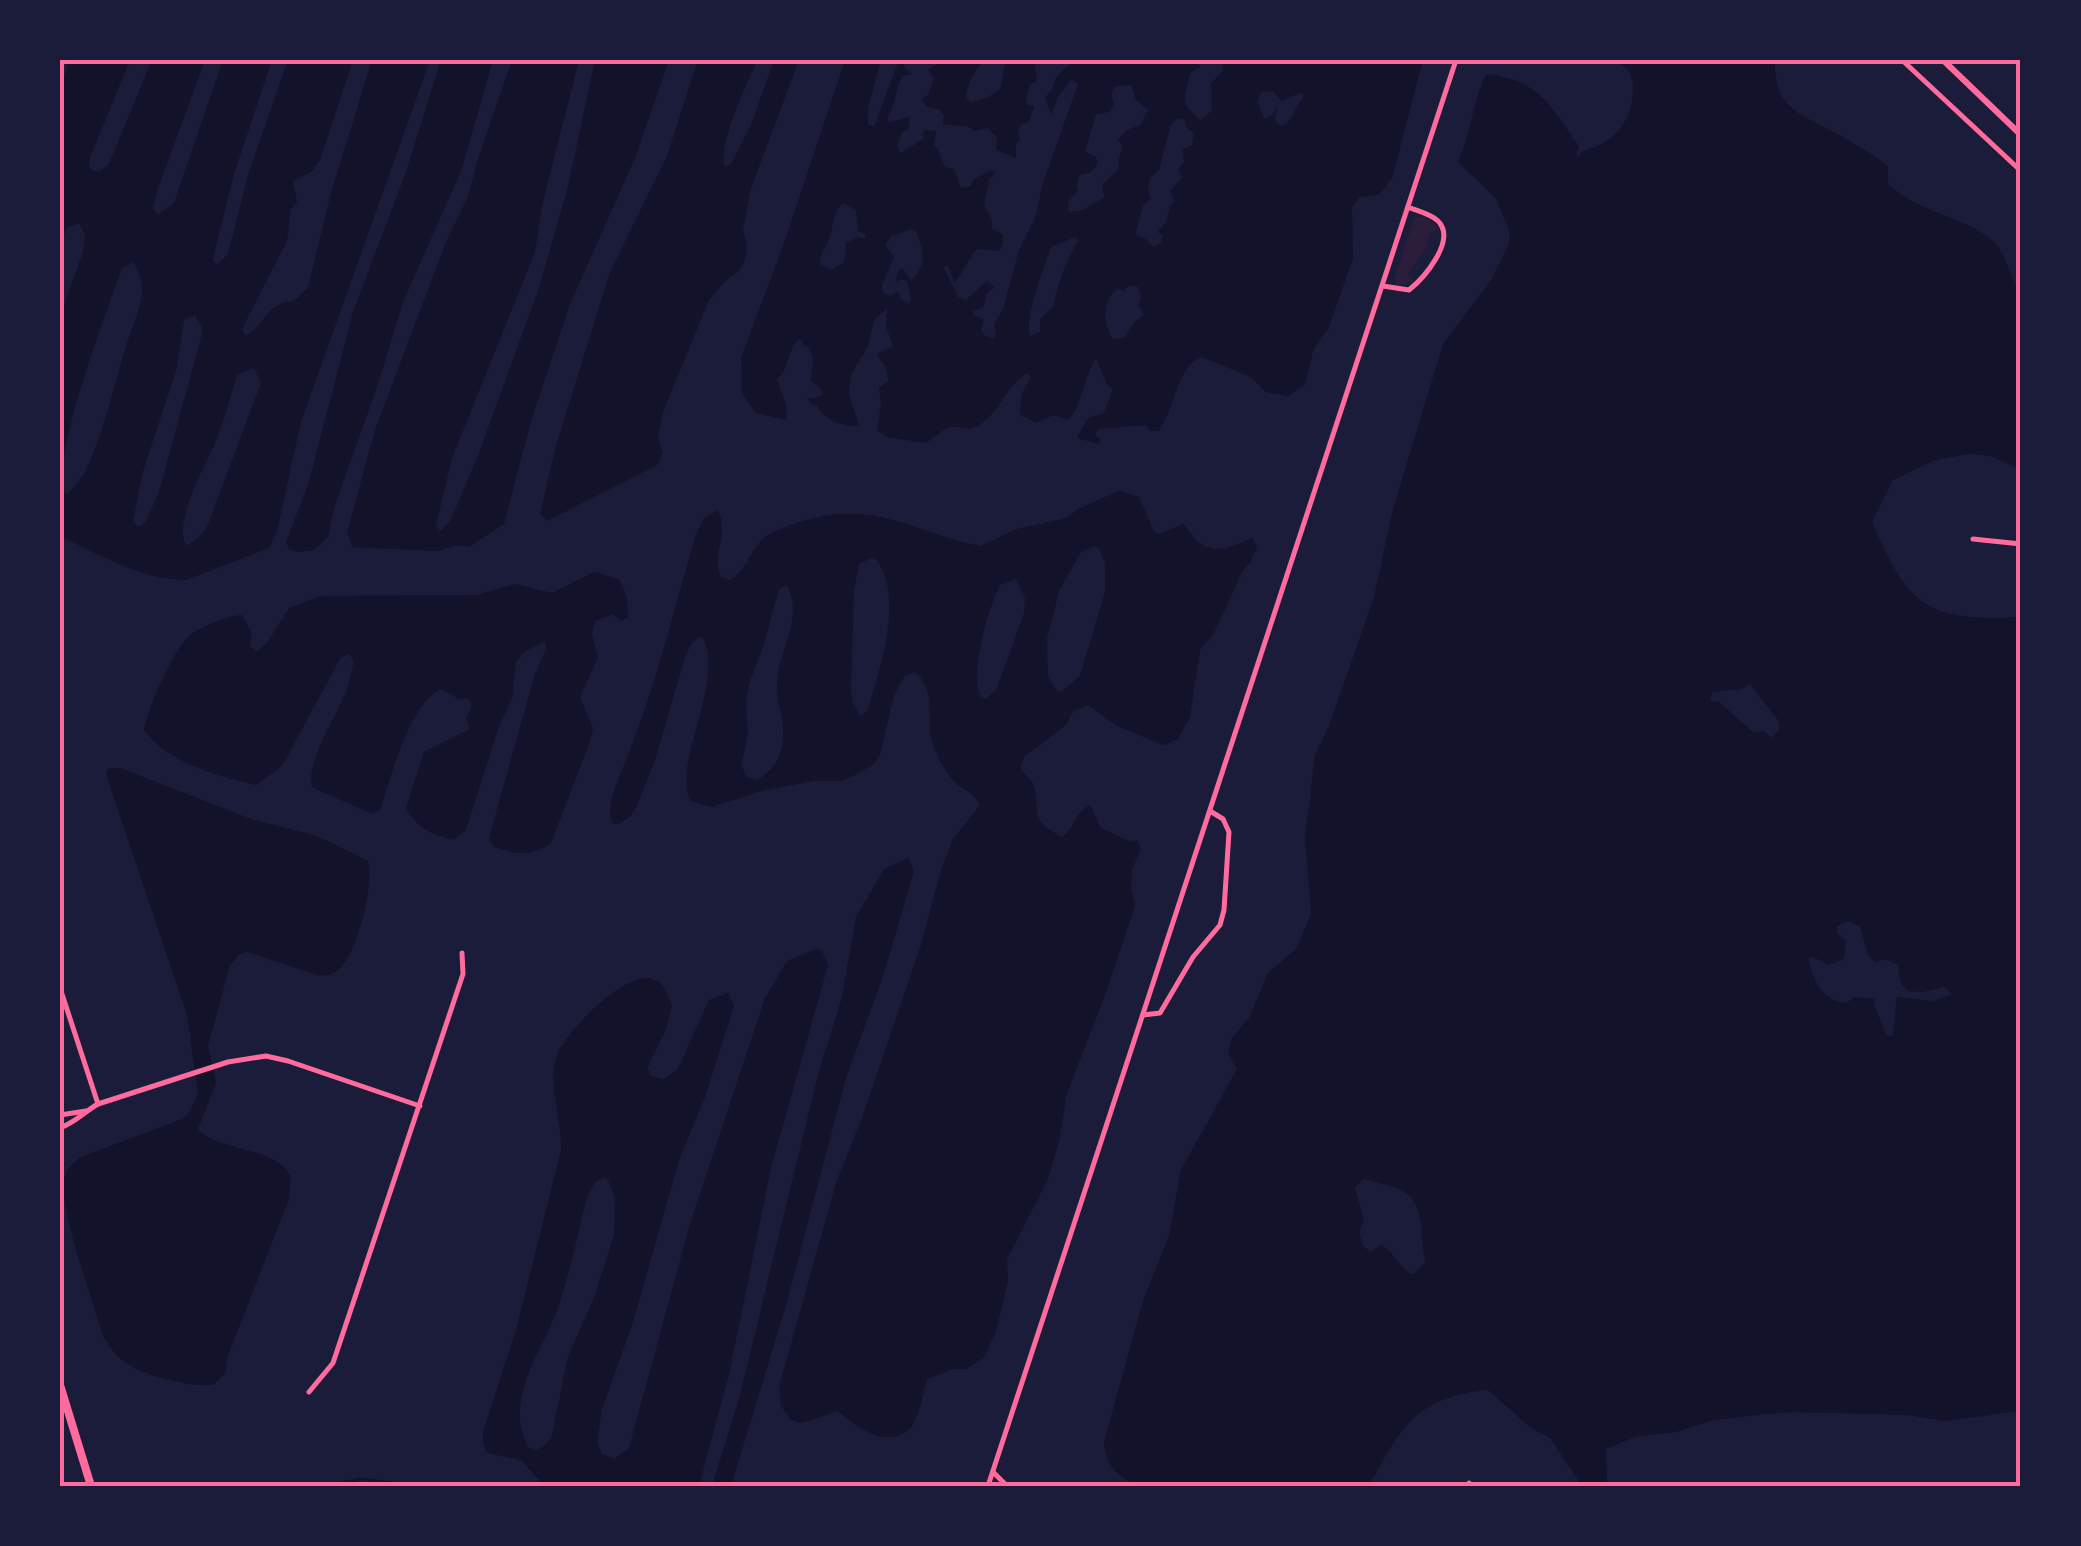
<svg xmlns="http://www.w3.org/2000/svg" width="2081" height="1546" font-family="Quicksand,sans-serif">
  <rect width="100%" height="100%" fill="#1b1b3a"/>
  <polygon fill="#2a1e3b" points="1421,216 1431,220 1439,229 1430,233 1426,248 1407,274 1414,281 1398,286 1394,280 1414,218"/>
  <g fill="#12122b" fill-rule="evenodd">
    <path d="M69,60h61l-39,95 -2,9 3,7h8l8,-5 44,-106h53l-48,131 -4,18 5,6 16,-12 49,-143h49l-38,114 -21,85 4,6 11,-11 21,-82 39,-112h65l-33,100 -9,12 -18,9 4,21 -6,7 -4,32 -41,80 -4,9 3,6c20,-11 23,-35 49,-35l14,-13 23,-95 41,-133h58l-129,362 -24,109 -8,17 -83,32c-44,0 -87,-26 -126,-44v-220l23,-64 2,-17 -6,-12 -13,5 -6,22v-155zM134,262c4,10 9,20 8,30 -1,16 -8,30 -13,45 -12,33 -33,142 -63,157 -19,-29 43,-188 56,-226zM195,315l8,15 -44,162 -13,29 -8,6 -5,-6 10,-50 34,-103 7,-48zM254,368l7,15 -54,144 -10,12 -11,7c-13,-24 19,-80 29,-103 9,-22 15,-45 22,-68z"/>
    <polygon points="441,60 493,60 461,171 403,302 377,387 335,505 328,537 314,550 298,552 289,549 286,542 309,482 353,312 406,172"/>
    <polygon points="512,60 579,60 542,206 535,252 452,458 436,525 440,531 450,522 479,453 539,288 568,187 595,60 669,60 635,158 570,304 531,421 504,524 469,547 459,545 437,551 353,547 347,533 375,430 446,242 467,199 479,156"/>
    <path d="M698,60h60c-11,21 -41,87 -33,107l6,-3 20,-39 23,-65h25l-49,131 -7,39 4,15 -1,12 -6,13 -16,12 -15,18 -46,112 -5,27 5,14 -6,12 -110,56 -7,-7 16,-68 54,-174 57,-116z"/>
    <path d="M845,60h36l-13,48v16l6,3 25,-67h6l-1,7 8,7 -9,2c-9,12 -5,26 -16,42l2,4 21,-5 -2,12 -6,3 -5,14 4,7 22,-14v-9l13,1 -2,14c7,7 6,13 11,22l9,2 7,19 9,-1 4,-8 17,-9 5,2 -7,8 -5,26 8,14v9l11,6v10l-5,6 -22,-2 -21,34 -7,-17h-5l15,31 8,3 21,-19 8,6 -8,6 -4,15 -10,3 1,5 10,3 -3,11 4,6 9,2 2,-5 -2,-8 9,-16 16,-59 17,-34 6,-30 36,-102 -7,-5 -13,18 -7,18 -6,-18c13,-11 4,-18 26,-33l1,-4 11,4 7,-4h27l4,4 10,-4h66l3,8c-12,4 -10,7 -13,18 -5,18 -1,21 13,34l12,-9 -1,-28 12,-12 -1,-11h201l-31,118 -12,16 -20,3 -8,10 1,51 -24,69 -16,24 -8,34 -17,11 -22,-4 -15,-15 -49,-20c-26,8 -27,55 -44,74h-8l-5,-6 -46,4 -4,6 5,4 -1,5 -22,-6 11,-20 16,-5 9,-24 -6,-5 -11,-26c-12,18 -13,44 -27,62l-16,-5 -17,8 -16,-9 1,-19 10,-18 -3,-4c-22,11 -28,40 -50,53 -11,7 -21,-3 -32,3 -7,3 -13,10 -20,14l-39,-6 -10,-7 4,-25 -2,-17 10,-8 -3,-12 -9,-14 16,-8 -7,-20 1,-18 -13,12 -6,26 -17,29 -2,20 10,30c-15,3 -36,-5 -42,-20h-5l-5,-8 6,2 10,-4 -3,-7 -9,-7 2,-22 -4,-12 -7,-2 1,-5 -5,-1c-10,11 -10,32 -21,40l10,29 -1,12 -30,-7 -14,-19 -1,-36 42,-112zM1131,85l5,15 12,10 -7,15 -14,5 -9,10 5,6 -5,15 1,8 -18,17 4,11 -22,13 -14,2 -1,-10 10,-12 -2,-4 4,-11 11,-3 7,-9 -2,-6 -11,-5 11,-38 13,-2 5,-8 -3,-10 5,-8zM1273,91l9,10 19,-9 3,4 -17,28 -7,2 -5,-7 2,-13 -5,10 -8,3 -7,-18 5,-9zM1178,118l7,2v5l9,9 -2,11 -9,4 1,13 -6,7 4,9 -12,13 5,10 -5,4 -3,15 -9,12 5,4 -2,7 -7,4 -8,-8 -11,-4 8,-30 8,-7 -3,-6 2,-14 9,-8 12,-46zM843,203l13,7 2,21 7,3v5l-7,-2 -12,6 -2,19 -13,8 -11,-6c0,-12 4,-13 8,-23 7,-14 2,-26 15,-38zM911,229l5,2c8,21 12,33 -5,50l-9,-13 -3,2 -4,12 7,-3 5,3 4,18 -2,3 -6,-2 -6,-10 -6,5 -8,-3 -1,-8 12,-28 -9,-12 6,-8zM1075,237l4,4c-11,12 -23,48 -25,65l-14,13v13l-10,4c-6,-18 14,-69 21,-89zM1129,285l9,2 3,11 -3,7 6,10 -9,6 -11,17 -11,1c-10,-15 -11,-38 4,-51l6,3z"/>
    <path d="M936,60h47c-8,13 -16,22 -17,39l5,3 16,-4 13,-9 6,-29h28l3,20 -7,5 -4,14 2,6 6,1 -5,16 -8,2 -3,9 2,6 -4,5v14l-20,-8 1,-13 -9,-9 -14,3 -5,-4 -26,-3 1,-8 -5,-7 -12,-2 -6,-8 7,-4 6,-15 -6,-11 9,-4z"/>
    <path d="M1577,60h198c-1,44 18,51 53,69 21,11 41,23 60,37v17c29,30 71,31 103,56 16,13 17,38 30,55v176l-30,-14 -22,-2 -34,6 -42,20 -21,42c36,85 56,100 149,95v794l-77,10 -36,-6 -116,-3 -36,3 -46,6 -34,11 -41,5 -29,12 1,37h-25l-32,-48 -19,-10 -43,-38c-72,7 -87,37 -119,96h-232c-21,-11 -31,-20 -33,-44l39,-141 26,-65 12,-66 56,-101 -9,-15 4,-16 17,-20 19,-45 28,-24 15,-35 -6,-76 10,-83 14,-29 45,-129 18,-84 51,-169 48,-64 18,-36v-15l-14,-32 -37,-35c13,-29 15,-61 28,-88 55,6 64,33 93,72l-3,9 3,2 3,-6c31,-7 51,-29 51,-62 0,-9 -2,-17 -9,-22 -11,-10 -33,-5 -47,-7zM1750,684l28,36 2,8 -8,10 -8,-7 -10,2 -35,-31 -9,-1 2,-9 30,-3zM1849,921l11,6 9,30 7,5 8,-3 14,5 3,19 7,8 14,1 23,-5 7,7 -20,7 -35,-4 -4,39 -7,-1 -12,-31 1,-5 -21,-2 -7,6c-26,-2 -32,-21 -39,-44l4,-3 16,9 16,-6 2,-18 -9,-8v-7zM1363,1179c42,10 58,12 59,60 0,8 3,16 3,24l-13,12c-11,-5 -17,-22 -31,-30l-10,7 -8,-6 -4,-13 5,-13 -9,-32z"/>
    <path d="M1119,491l20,6 15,35 6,2 23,-10c5,4 7,9 11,14 18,19 38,9 58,0l5,9 -7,16 -7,7 -30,65 -13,15 -10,67 -13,23 -14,5 -46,-19 -29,-21 -15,6 -7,14 -41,31 -5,12 13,15c10,30 -8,34 29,54 13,-9 13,-25 28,-32l11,23 27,13 9,-1 4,8 -9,22 -1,18 4,18 -31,92 -37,95 -8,48 -11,38 -41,80 1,21 -12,51 -12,27 -18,11h-13l-26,10c-4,14 -7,37 -16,48 -23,24 -55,0 -73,-16l-36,12 -11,-3 -10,-14 -2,-19 57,-204 26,-65 59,-173 20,-75 12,-31 27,-34c-7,-14 -20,-16 -29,-27 -7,-9 -16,-25 -19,-37 -6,-24 5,-50 -17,-69l-11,5 -10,18 -14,59 -6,10 -19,11 -13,6h-28l-53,10 -49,16 -21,-6c-21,-35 36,-120 11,-165l-9,5 -7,13 -31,106 -17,43 -7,13 -12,8 -7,-1c-7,-20 9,-48 16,-68 28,-70 46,-145 67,-218l9,-19 14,-8c12,27 -8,45 3,67l9,3c17,-10 20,-30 34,-42 11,-9 30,-14 43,-18 70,-20 108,13 173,26l37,-17 50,-11 11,-9zM1094,546l4,2 7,14v30l-25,84 -19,16 -6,-3 -7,-13 -1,-38 12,-46 21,-39zM871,558l6,2c27,40 3,107 -9,150l-8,6 -7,-13 -2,-15 3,-98 5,-26zM1016,579l9,18 -1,16 -27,75 -11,11 -5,-2c-12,-24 7,-88 19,-112zM787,585c18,36 -10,65 -10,101 0,22 11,42 4,64 -4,15 -12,23 -24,30l-10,-3 -6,-12 7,-31 -2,-37 4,-16 14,-37 15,-55z"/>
    <path d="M594,572l25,7 8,19 1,19 -7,4 -8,-7 -18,7 -3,13 6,23 -18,40 13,31 -4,16 -38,99c-22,15 -34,11 -57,4l-5,-9 46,-164 12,-26 -3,-7 -22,13 -6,9 -3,32 -15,34 -32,101 -12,10c-20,-5 -38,-12 -48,-32l18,-56 46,-23 -4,-10 6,-14 -4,-7 -9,1 -18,-10c-32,15 -50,88 -61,121l-7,4 -60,-26c-10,-21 24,-73 33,-96 4,-10 5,-20 8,-31l-5,-7 -8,3 -59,109 -26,19c-34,-7 -95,-25 -112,-56 4,-21 30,-81 46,-94 12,-9 37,-19 52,-20l10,19 -2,11 6,7 11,-9 22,-35 32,-12 155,-1 40,-11 36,9z"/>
    <path d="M120,768l131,51 66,17 51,25c7,21 -11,92 -28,107 -7,7 -13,8 -23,7l-70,-23 -8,2 -9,11 -22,81 8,37 -18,46c25,25 72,15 93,47l-2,23 -61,156 -2,17 -13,13c-26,1 -71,-8 -92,-26 -8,-7 -14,-16 -19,-26 -9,-32 -42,-122 -38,-151 1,-13 8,-18 17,-25l101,-38 8,-8 8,-17 -11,-79 -81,-241 2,-5z"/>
    <polygon points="908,858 914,871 883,976 846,1078 786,1305 731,1486 712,1486 739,1399 819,1071 841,1001 856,917 884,869"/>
    <path d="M816,949l6,2 6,14 -57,203 -42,206 -30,112h-154l-24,-26 -34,-7 -4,-10v-11l33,-102 45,-180c1,-30 -13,-63 -5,-92 7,-24 79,-101 105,-74 5,4 8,15 11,21l-5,22 -20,41 4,8 13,3 14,-10 31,-69 19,-7 6,13 -29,91 -26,63 -46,162 -31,87 -5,32 5,13 12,5 15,-11 61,-224 75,-226 22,-37zM603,1178l5,2 7,18 -1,37 -20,63 -26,58 -16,80 -6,8 -10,6 -8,-3c-26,-50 17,-98 32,-145 11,-34 18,-70 27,-105l8,-15z"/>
  </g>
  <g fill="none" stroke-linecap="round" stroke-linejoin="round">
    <polyline stroke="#12122b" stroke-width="2.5" points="325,1486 361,1479 415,1486"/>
    <g stroke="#ff6b9d" stroke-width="5">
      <polyline points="1902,60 2021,171"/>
      <path d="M1383,286l26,4c15,-12 48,-50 29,-69 -7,-7 -21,-10 -30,-14"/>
      <polyline points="1973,539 2021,544"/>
      <polyline points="60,988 98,1104"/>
      <polyline points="1143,1015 1160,1013 1193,957 1220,925 1224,910 1229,832 1223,819 1210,811"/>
      <polyline points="60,1115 86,1111"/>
      <path d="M60,1128c16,-6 24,-16 38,-24l130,-42 38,-6 22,5 132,45"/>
      <polyline points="309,1392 333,1363 463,974 462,953"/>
      <polyline points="993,1472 1007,1486"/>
      <polyline points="1469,1483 1469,1486"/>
    </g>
    <polyline stroke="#ff6b9d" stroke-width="5" points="988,1486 1456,60"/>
    <polyline stroke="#ff6b9d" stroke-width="6" points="1943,60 2021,135"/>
    <polyline stroke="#ff6b9d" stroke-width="8" points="60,1385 91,1486"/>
  </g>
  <rect width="2081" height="1546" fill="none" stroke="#1b1b3a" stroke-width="125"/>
  <rect x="62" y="62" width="1956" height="1422" fill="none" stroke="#ff6b9d" stroke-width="4"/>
</svg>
